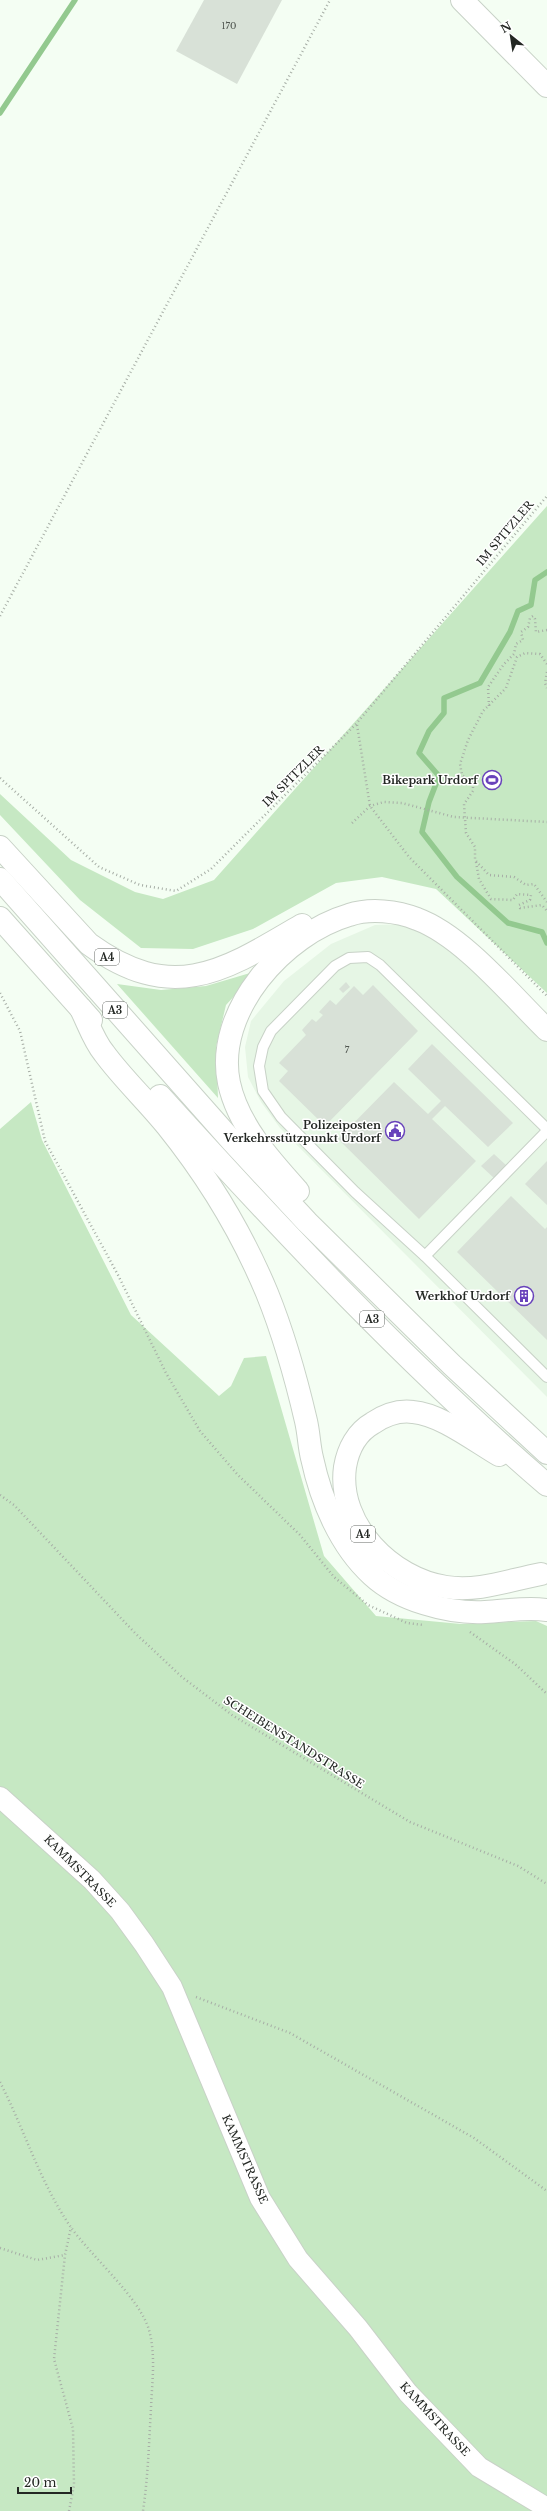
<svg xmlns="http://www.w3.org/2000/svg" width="547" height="2511" font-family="'Libre Baskerville',serif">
  <rect width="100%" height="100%" fill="#f4fef3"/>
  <polygon fill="#e6f6e5" points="409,924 444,942 547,1041 547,1397 280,1128 261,1102 248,1077 245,1047 251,1021 284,981 331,944 375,925"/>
  <g fill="#c6e8c3">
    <polygon points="547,506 547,993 436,889 382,877 336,883 253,929 193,949 141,948 80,900 0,815 0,794 71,860 135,892 163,899 214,880"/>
    <polygon points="257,971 226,1005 216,1047 218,1098 117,984 161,990 206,986"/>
    <polygon points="31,1102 42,1140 131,1315 219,1396 231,1386 244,1358 266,1356 324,1556 376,1616 461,1624 536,1621 547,1626 547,2511 0,2511 0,1129"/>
  </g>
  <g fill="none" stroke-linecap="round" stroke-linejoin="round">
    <g stroke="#93c98f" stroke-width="5.5">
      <polyline points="0,113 75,0"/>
      <polyline points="547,572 535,580 531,605 518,611 510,632 480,683 444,698 444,713 429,731 419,753 439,776 429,802 422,832 457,877 508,923 542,932 547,943"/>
    </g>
  </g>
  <g fill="#d8e1d7">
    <polygon points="204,0 282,0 237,84 176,51"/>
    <polygon points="346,982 350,987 343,993 339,989"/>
    <polygon points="373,985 418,1031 325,1126 279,1081 288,1071 279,1063 306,1035 302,1030 312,1019 316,1022 323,1015 319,1012 330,1000 336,1005 354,986 363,995"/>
    <polygon points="432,1044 513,1123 488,1147 445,1106 432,1119 476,1161 419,1219 338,1139 394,1082 428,1114 441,1101 408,1069"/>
    <polygon points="494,1154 507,1166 495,1179 481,1166"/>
    <polygon points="547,1161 547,1205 525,1184"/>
    <polygon points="511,1196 545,1229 547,1227 547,1340 457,1252"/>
  </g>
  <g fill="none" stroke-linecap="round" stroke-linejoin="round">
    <defs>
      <g id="lane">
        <polyline points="547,1129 380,965 368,957 349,958 335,966 271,1031 263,1047 259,1066 263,1091 281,1117 355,1192 425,1256 547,1377"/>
        <polyline points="425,1256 547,1131"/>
      </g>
      <polyline id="street" points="0,1797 92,1880 120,1911 144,1944 172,1987 260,2198 298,2259 358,2328 408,2393 479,2467 547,2508"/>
      <polyline id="secondary" points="462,0 547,86"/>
      <g id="highway">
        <path d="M0,847l89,97c84,61 135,27 213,-19"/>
        <polyline points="0,879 231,1140 307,1222 452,1365 547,1453"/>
        <polyline points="0,918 91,1020"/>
        <path d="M81,1009c7,14 13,32 23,44 19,26 43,48 63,73 41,51 75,107 100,167 17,42 29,85 39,128 3,13 3,25 6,37 9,42 28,88 60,117 27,25 76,39 113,37 21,-1 40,-5 62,-2"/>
        <path d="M160,1096c122,135 249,270 387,389"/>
        <path d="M298,1191c-28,-31 -60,-66 -69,-108 -15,-72 55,-149 120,-168 21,-7 48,-4 68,4 46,17 94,76 130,111"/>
        <path d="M499,1455c-24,-14 -59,-41 -86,-43 -15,-2 -28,3 -40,11 -16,9 -25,26 -28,44 -8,58 47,112 101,120 33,5 63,-7 95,-13"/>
      </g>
    </defs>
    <use href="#lane" stroke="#c8d2c7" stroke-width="12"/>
    <use href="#street" stroke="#c8d2c7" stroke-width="22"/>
    <use href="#secondary" stroke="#c8d2c7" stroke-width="24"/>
    <use href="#highway" stroke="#c8d2c7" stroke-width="24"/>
    <g stroke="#a7aea6" stroke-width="2.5" stroke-dasharray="1 3" stroke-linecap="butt">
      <polyline points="0,616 330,0"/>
      <polyline points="547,664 540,654 525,653 517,657 506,688 483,711 468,740 460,764 462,775 473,784 473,791 464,804 466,833 475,847 475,860 489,875 514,877 526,885 534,884 547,902"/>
      <polyline points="547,672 545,683 547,688"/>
      <polyline points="489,706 488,687 504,664 514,654 516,644 523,640 521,632 528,627 530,618 533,616 535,619 536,632 547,630"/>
      <polyline points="357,725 370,806 409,857 547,996"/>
      <polyline points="0,778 99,867 140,885 176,891 211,869 356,724 547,496"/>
      <polyline points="352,823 370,806 384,802 402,803 454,817 547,822"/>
      <polyline points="476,862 479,879 491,899 513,900 517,894 531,895 530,900 519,905 520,908 542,905 547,911"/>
      <polyline points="0,993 20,1031 45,1141 118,1275 166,1373 200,1431 237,1474 300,1535 334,1577 368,1605 407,1623 424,1625"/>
      <polyline points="0,1495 14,1505 135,1633 182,1677 232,1715 410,1822 518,1866 547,1884"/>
      <polyline points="470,1632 515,1664 547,1694"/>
      <polyline points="196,1997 290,2033 474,2138 547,2191"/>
      <path d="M0,2082c25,49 39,98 70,144 20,29 70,72 79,104 7,25 3,52 2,78 -2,35 -3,69 -8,103"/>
      <polyline points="0,2248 37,2260 65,2255"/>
      <polyline points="69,2511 74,2485 73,2429 54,2359 65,2255 71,2227"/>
    </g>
    <use href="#lane" stroke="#fff" stroke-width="10"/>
    <use href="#street" stroke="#fff" stroke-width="20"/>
    <use href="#secondary" stroke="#fff" stroke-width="22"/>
    <use href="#highway" stroke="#fff" stroke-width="22"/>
  </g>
  <defs>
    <symbol id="stadium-ring" viewBox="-11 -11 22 22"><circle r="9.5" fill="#fff" stroke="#6842bb" stroke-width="1.5"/><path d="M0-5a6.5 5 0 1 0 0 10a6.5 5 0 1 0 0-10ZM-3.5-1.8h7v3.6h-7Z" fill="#6842bb"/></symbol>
    <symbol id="civic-ring" viewBox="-11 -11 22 22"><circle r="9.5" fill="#fff" stroke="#6842bb" stroke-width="1.5"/><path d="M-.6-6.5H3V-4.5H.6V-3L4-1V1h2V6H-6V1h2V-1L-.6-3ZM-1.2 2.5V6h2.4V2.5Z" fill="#6842bb"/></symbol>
    <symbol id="building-ring" viewBox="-11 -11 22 22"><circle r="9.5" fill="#fff" stroke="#6842bb" stroke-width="1.5"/><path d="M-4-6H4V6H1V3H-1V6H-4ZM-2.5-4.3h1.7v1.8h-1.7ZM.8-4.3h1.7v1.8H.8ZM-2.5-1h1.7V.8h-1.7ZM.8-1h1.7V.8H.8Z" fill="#6842bb"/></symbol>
  </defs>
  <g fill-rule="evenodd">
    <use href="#stadium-ring" x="481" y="769" width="22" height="22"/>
    <use href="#civic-ring" x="384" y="1120" width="22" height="22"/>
    <use href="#building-ring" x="513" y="1285" width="22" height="22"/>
  </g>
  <g text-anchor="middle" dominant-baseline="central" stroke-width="3" stroke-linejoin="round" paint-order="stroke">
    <g font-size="9" fill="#505650">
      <text x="229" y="25">170</text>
      <text x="347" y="1049">7</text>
    </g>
    <g fill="#fff" stroke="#656865" stroke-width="1">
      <rect x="95" y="949" width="24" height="16" rx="3"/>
      <rect x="103" y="1002" width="24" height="16" rx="3"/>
      <rect x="360" y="1311" width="24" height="16" rx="3"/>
      <rect x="351" y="1526" width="24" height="16" rx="3"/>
    </g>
    <g font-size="10" font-weight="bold" fill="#232723">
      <text x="107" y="957">A4</text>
      <text x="115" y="1010">A3</text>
      <text x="372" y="1319">A3</text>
      <text x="363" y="1534">A4</text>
    </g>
    <g font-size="11" fill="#232723" stroke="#fff">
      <text transform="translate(505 533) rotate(-50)">IM SPITZLER</text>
      <text transform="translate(293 776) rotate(-45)">IM SPITZLER</text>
      <text transform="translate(294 1742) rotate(32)">SCHEIBENSTANDSTRASSE</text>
      <text transform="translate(80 1871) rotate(45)">KAMMSTRASSE</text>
      <text transform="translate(245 2159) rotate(66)">KAMMSTRASSE</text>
      <text transform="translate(435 2419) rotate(47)">KAMMSTRASSE</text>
    </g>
    <g font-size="11" font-weight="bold" fill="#232723" stroke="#fff" text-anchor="end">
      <text x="478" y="780">Bikepark Urdorf</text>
      <text x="381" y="1125">Polizeiposten<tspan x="381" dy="13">Verkehrsstützpunkt Urdorf</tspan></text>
      <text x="510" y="1296">Werkhof Urdorf</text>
    </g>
  </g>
  <g transform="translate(511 36) rotate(330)" stroke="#ffffff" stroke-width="3" paint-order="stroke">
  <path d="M0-3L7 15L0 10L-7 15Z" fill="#232723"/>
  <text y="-6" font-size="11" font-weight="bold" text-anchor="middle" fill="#232723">N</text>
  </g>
  <path d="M18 2487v6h53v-6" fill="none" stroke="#232723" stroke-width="2"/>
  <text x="24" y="2487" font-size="12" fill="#232723" stroke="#ffffff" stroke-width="3" paint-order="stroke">20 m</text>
</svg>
